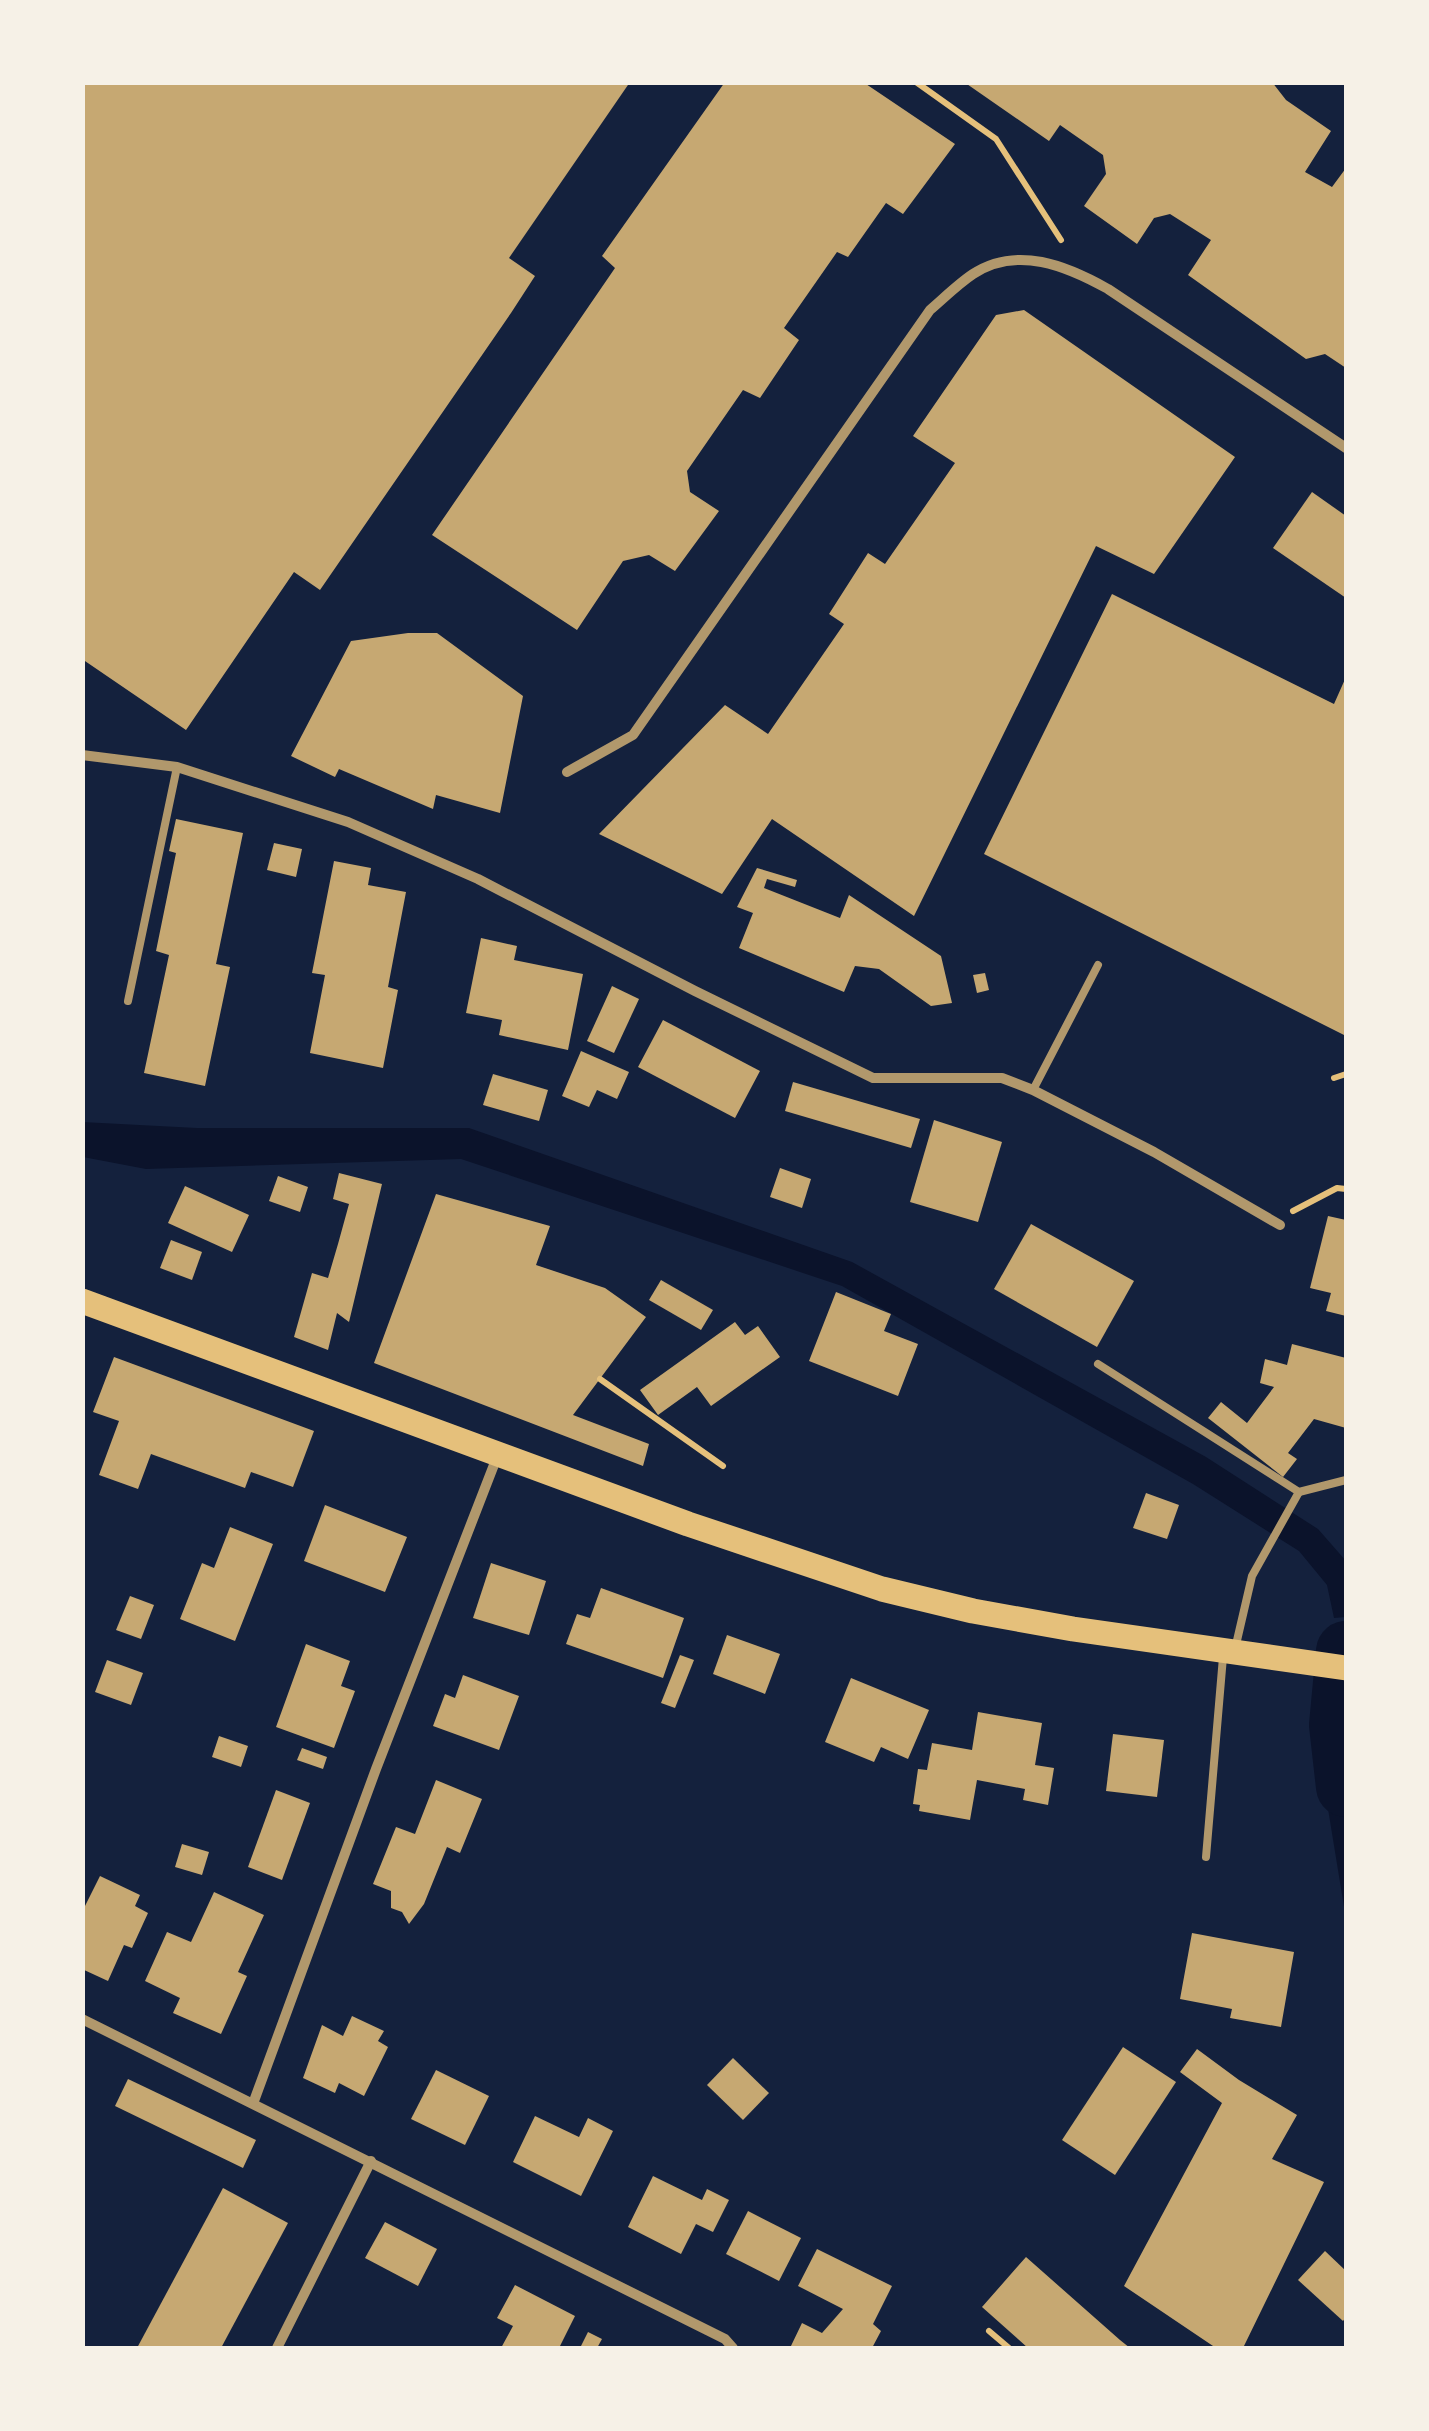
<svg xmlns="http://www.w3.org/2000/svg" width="1429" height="2431" font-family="'Source Serif 4',serif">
  <rect width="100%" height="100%" fill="#14213d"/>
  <g fill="#0b132b">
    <polygon points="82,1122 197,1128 469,1128 852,1262 1206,1457 1318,1529 1346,1561 1346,1617 1334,1618 1327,1585 1299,1551 1193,1484 842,1286 461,1159 146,1169 83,1157"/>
    <polygon points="1314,1723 1346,1725 1346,1919"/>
  </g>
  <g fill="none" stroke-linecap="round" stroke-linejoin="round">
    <polyline stroke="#0b132b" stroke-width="60" points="1346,1651 1339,1725 1346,1787"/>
  </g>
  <g fill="#c6a872">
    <polygon points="82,82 630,82 509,258 535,276 511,313 320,590 294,572 186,730 82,659"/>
    <polygon points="725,82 863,82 955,144 903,214 886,203 848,257 837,252 784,328 799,340 760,398 743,390 687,471 690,492 719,511 675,571 649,555 623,561 577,630 432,535 615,268 602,256"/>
    <polygon points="964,82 1272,82 1286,100 1331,131 1305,172 1332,187 1346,168 1346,368 1325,354 1306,359 1188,275 1211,240 1170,214 1154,218 1137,244 1084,206 1106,174 1103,155 1060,125 1049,141"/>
    <polygon points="1024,310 1235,457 1154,574 1096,546 914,916 772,819 722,894 599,834 725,705 768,734 844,624 829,614 868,553 885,564 955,463 913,436 996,315"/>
    <polygon points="1312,492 1346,516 1346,598 1273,548"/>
    <polygon points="1112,594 1334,704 1346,677 1346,1036 984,854"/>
    <polygon points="408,633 437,633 523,696 500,813 436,795 433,809 339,769 335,777 291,756 351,641"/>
    <polygon points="176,819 243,833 216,964 230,967 205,1086 144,1073 169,955 156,951 176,853 169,851"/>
    <polygon points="274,843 302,849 296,877 267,870"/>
    <polygon points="334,861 371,868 368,885 406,892 388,987 398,990 383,1068 310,1053 325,975 312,973"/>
    <polygon points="757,868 797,880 795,887 767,879 764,888 840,918 849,895 941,956 952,1003 931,1006 879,969 855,966 844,992 739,948 753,913 737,907"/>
    <polygon points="481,938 517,946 514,960 583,974 568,1050 499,1035 502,1020 466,1013"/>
    <polygon points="985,973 989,990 977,993 973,975"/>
    <polygon points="612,986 639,999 614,1053 587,1041"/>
    <polygon points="663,1020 760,1071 735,1118 638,1067"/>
    <polygon points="581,1051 629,1072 617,1099 597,1090 589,1107 562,1096"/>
    <polygon points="493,1074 548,1090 539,1121 483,1105"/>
    <polygon points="793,1082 920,1119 911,1148 785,1111"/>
    <polygon points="934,1120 1002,1142 978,1222 910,1202"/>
    <polygon points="780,1168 811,1179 802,1208 770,1197"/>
    <polygon points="339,1173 382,1184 349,1322 337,1313 328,1350 294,1337 312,1273 328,1278 338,1244 349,1204 333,1199"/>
    <polygon points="278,1176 308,1187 300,1212 269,1201"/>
    <polygon points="185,1186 249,1215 232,1252 168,1223"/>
    <polygon points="436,1194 550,1226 536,1265 605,1288 646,1317 573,1415 649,1444 643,1466 374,1363"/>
    <polygon points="1328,1216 1346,1220 1346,1316 1326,1311 1331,1293 1310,1288"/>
    <polygon points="1031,1224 1134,1281 1097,1347 994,1289"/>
    <polygon points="171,1240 202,1252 192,1280 160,1268"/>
    <polygon points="661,1280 713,1310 701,1330 649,1300"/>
    <polygon points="836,1292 891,1314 884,1331 918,1344 898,1396 809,1361"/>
    <polygon points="735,1322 745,1335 758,1326 780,1357 711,1406 697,1387 658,1415 640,1390"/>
    <polygon points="1292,1344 1346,1358 1346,1428 1314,1419 1288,1453 1297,1459 1283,1477 1208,1418 1221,1402 1247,1423 1274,1387 1260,1383 1265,1359 1287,1365"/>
    <polygon points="114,1357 314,1431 293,1487 251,1472 245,1488 151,1454 138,1489 99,1475 119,1421 93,1412"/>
    <polygon points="1146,1493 1179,1505 1167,1539 1133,1528"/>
    <polygon points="325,1505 407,1537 385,1592 304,1561"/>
    <polygon points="230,1527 273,1544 235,1641 180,1619 202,1563 214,1568"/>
    <polygon points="491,1563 546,1581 529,1635 473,1618"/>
    <polygon points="601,1588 684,1618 663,1678 566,1644 577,1614 590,1618"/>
    <polygon points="130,1596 154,1605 141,1639 116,1630"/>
    <polygon points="727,1635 780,1654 765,1694 713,1674"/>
    <polygon points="306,1644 350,1661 341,1686 355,1691 334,1748 276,1727"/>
    <polygon points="680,1655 694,1660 675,1708 661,1703"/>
    <polygon points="107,1660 143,1673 131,1705 95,1692"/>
    <polygon points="463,1675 519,1696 499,1750 433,1726 445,1694 455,1698"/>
    <polygon points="851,1678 929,1710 908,1759 881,1747 874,1762 825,1742"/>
    <polygon points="978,1712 1042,1723 1035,1765 1054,1768 1048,1805 1023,1800 1025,1789 977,1780 970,1820 919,1811 920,1805 913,1804 918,1769 927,1770 932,1743 972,1750"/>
    <polygon points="1113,1734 1164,1740 1157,1797 1106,1791"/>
    <polygon points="219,1736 248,1746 241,1767 212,1757"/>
    <polygon points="302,1748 327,1757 323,1769 297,1760"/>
    <polygon points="436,1780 482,1799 460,1853 447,1847 424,1904 409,1924 402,1912 391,1908 391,1891 373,1884 396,1827 415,1834"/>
    <polygon points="276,1790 310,1803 282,1880 248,1867"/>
    <polygon points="182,1844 209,1852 202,1875 175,1867"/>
    <polygon points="100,1876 140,1895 135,1906 148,1913 132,1948 124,1945 108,1981 82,1969 82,1912"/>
    <polygon points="214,1892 264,1915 238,1972 247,1976 221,2034 173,2013 180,1998 145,1981 167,1932 191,1942"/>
    <polygon points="1192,1933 1294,1952 1281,2027 1230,2018 1232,2009 1180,1999"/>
    <polygon points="352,2016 384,2031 378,2041 388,2047 364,2096 339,2083 335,2093 303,2078 322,2025 343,2036"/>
    <polygon points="1123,2047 1176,2082 1115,2175 1062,2140"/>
    <polygon points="1197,2049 1239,2080 1297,2115 1272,2159 1324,2182 1243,2348 1216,2348 1124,2286 1222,2103 1180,2072"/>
    <polygon points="733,2058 769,2093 743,2120 707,2085"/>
    <polygon points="436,2070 489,2096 465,2145 411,2119"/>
    <polygon points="128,2079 256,2140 243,2168 115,2106"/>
    <polygon points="535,2116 579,2137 588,2118 613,2131 581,2196 513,2162"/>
    <polygon points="653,2176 702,2200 707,2189 729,2200 713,2232 696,2224 681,2254 628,2227"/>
    <polygon points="223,2188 288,2223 221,2348 137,2348"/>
    <polygon points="748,2211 801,2238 779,2281 726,2254"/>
    <polygon points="385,2222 437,2249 418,2286 365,2258"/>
    <polygon points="817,2249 892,2286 873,2324 881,2331 872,2348 790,2348 802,2323 822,2333 843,2309 798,2286"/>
    <polygon points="1325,2251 1346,2271 1346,2317 1343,2321 1298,2280"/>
    <polygon points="1026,2257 1120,2340 1130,2348 1028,2348 982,2307"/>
    <polygon points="515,2285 575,2316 559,2348 501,2348 513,2326 497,2318"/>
    <polygon points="588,2332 602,2339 597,2348 580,2348"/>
  </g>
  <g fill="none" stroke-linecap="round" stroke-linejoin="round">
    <g stroke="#e5c07b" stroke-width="6">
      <polyline points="916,82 996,139 1061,240"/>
      <polyline points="1334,1078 1346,1074"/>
      <polyline points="1293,1211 1337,1188 1346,1189"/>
      <polyline points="600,1379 723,1466"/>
      <polyline points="989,2331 1009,2348"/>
    </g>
    <g stroke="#b1986c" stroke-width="8">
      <polyline points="128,1001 177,767"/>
      <polyline points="1033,1090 1098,965"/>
      <polyline points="1098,1364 1299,1492 1346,1480"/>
      <polyline points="1235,1649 1252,1576 1299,1492"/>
      <polyline points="1206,1857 1223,1657"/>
    </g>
    <g stroke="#b1986c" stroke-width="10">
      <polyline points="82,755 177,767 348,822 478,879 695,991 873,1078 1002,1078 1033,1090 1154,1152 1280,1225"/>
      <path d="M567,772l66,-37 297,-425c14,-12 28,-26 43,-36 44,-29 94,-8 135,15l238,159"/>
      <polyline points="82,2019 725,2339 733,2348"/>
      <polyline points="254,2101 376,1769 497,1457"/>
      <polyline points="277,2348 371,2161"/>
    </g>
    <polyline stroke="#e5c07b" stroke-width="25" points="82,1301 688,1524 882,1589 973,1611 1073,1629 1346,1668"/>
  </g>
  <rect width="1429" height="2431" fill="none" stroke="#f6f1e7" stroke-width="170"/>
</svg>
